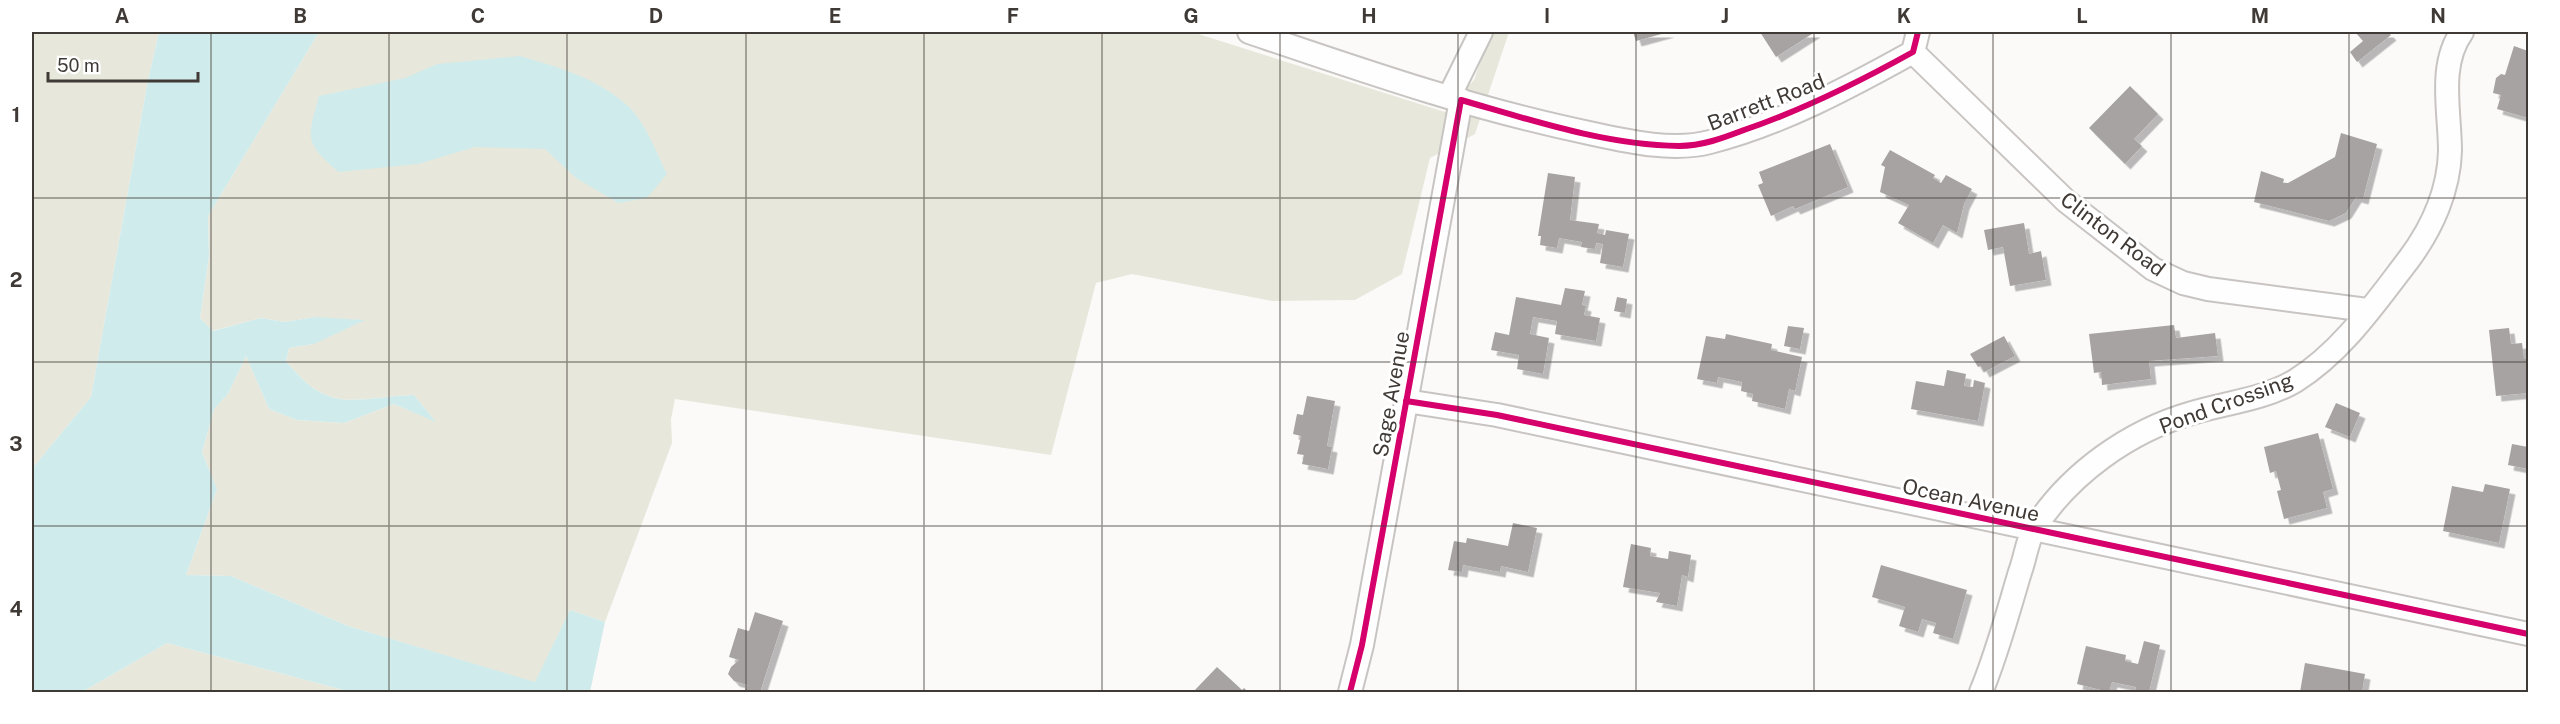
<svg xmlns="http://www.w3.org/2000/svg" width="2560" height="724" font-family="'Public Sans',sans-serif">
  <defs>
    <filter id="shadow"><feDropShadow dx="5.5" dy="5.5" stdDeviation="0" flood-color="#0004"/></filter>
  </defs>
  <rect width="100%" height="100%" fill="#fcfaf9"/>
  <g fill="#e7e8db">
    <polygon points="32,32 159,32 148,80 91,397 32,469"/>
    <path d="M319,32h873l253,80 29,-32 17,-48h18l-34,102 -45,24 -28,116 -47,26 -83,1 -140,-27 -36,9 -45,172 -376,-56 -4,20 1,24 -67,179 -35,-12 -34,73 -188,-57 -117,-50 -45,-1 31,-86 -15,-37 12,-43 14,-15 18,-38 23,53 28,11 47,3 50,-19 41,17 -21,-26c-60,2 -84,21 -128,-34l3,-13 25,-4 1,-27 -30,5 -24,-4 -49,13 -12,-13 9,-62 -1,-40z"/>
    <polygon points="167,643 351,692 82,692"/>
  </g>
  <g fill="#d0ebeb">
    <path d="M159,32h160l-111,184 1,40 -9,62 13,13 48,-13 24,4 30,-5 50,3 -51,24 -25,4 -3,13c44,55 68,36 128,34l22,27 -42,-18 -50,19 -47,-3 -28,-11 -23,-53 -18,38 -14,15 -12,43 15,37 -31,86 45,1 117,50 187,56 35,-72 35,12 -15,70h-239l-184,-49 -85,49h-50v-223l59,-72 57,-317z"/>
    <path d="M520,56c37,11 78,22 108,50 18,17 28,46 39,68l-20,24 -29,5 -42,-25 -31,-29 -70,-2 -57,17 -79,8c-35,-29 -32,-33 -20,-76l86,-18 32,-14z"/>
  </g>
  <g fill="#a7a3a2" filter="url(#shadow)">
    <polygon points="1633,32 1669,32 1636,41"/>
    <polygon points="1760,32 1815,32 1776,57"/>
    <polygon points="2355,32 2388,32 2391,35 2357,62 2350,52 2363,41"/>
    <polygon points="2514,46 2528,51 2528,118 2497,109 2501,95 2493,93 2496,78 2501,74 2505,75"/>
    <polygon points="2130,86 2158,114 2134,139 2142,146 2125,164 2089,128"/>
    <polygon points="2341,133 2377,144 2363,199 2356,197 2346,213 2329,221 2254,202 2261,171 2284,179 2283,183 2288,183 2335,157"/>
    <polygon points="1830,144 1848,187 1795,209 1793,206 1771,216 1758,185 1763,183 1759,172"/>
    <polygon points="1890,150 1935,175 1933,178 1941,183 1946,175 1972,189 1964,204 1957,233 1943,225 1933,243 1898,223 1909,205 1880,192 1885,167 1881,165"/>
    <polygon points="1548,173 1575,177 1570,220 1599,224 1597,233 1605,235 1606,230 1629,234 1623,267 1600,263 1603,244 1596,243 1595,249 1581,247 1582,242 1559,238 1557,248 1540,245 1541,236 1538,236"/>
    <polygon points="2024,223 2029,254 2041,251 2046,280 2010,286 2003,247 1988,250 1984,230"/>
    <polygon points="1565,288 1585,291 1582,305 1586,306 1584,315 1600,318 1596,341 1555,334 1557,321 1533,317 1530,334 1549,338 1543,374 1517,369 1519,355 1491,350 1495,332 1509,335 1516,297 1561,305"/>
    <polygon points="1617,297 1627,299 1625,313 1614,311"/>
    <polygon points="2174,325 2176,338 2215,333 2218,356 2149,361 2151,379 2102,385 2101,372 2094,373 2089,334"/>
    <polygon points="1788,326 1804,328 1800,349 1784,346"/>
    <polygon points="2509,328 2511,344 2522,343 2524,359 2528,359 2528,393 2496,396 2489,330"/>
    <polygon points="1726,334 1772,344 1771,350 1802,357 1795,391 1789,389 1785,409 1752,401 1753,394 1741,391 1742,382 1718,377 1717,383 1697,379 1706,336 1725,339"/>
    <polygon points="2004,336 2015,356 1984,372 1981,366 1978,367 1970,354"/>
    <polygon points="1947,370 1966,374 1964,386 1973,387 1974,380 1985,383 1978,421 1911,409 1916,381 1944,386"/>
    <polygon points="1307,396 1335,401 1327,446 1332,447 1328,469 1302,464 1304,455 1297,454 1301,436 1293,434 1297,414 1303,415"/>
    <polygon points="2336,403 2360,413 2350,437 2325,427"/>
    <polygon points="2318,433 2333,489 2323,492 2327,508 2284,519 2277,491 2281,490 2276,471 2270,473 2264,447"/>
    <polygon points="2512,444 2528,447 2528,469 2508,465"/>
    <polygon points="2485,484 2510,489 2499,543 2443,531 2452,486 2483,492"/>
    <polygon points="1513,523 1537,528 1528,572 1501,566 1500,572 1463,565 1462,572 1448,570 1454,541 1466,543 1467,538 1508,546"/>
    <polygon points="1631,544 1651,548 1650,556 1668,559 1669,551 1691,555 1688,577 1682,575 1677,606 1656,602 1660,593 1623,587"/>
    <polygon points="1881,565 1967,590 1953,639 1933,633 1936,623 1922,619 1918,632 1899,626 1905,607 1872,597"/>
    <polygon points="755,612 783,621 760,692 744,692 747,685 734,681 728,674 731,667 739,660 729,657 738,628 749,631"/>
    <polygon points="2144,641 2160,645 2149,692 2135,692 2136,687 2112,682 2109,692 2077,684 2086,646 2126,655 2125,661 2138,664"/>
    <polygon points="2305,663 2365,674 2362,692 2300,692"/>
    <polygon points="1217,667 1242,690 1244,688 1248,692 1193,692"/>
  </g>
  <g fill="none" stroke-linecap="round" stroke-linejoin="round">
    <defs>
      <g id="minor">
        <path d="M1249,32c112,38 224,77 340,101 37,8 83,19 121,9 71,-18 140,-55 203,-90l5,-20"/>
        <polyline points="1913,52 2066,201 2153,269 2183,283 2208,289 2367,310"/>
        <polyline points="1449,97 1481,32"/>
        <polyline points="1406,401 1497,415 2528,634"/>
        <polyline points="1350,692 1362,645 1461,100"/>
        <path d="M1981,692c16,-38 27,-80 39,-120 5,-13 7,-31 14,-43 35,-55 95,-98 158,-116 33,-10 73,-14 103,-32 47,-29 81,-79 114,-122 23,-31 40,-69 41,-108 0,-39 -12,-86 12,-119"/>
      </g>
    </defs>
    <use href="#minor" stroke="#c8c4c2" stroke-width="26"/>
    <use href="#minor" stroke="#fffefe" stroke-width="22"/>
    <defs>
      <g id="cycleway">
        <polyline points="1406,401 1497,415 2528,634"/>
        <path d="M1350,692l12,-47 99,-545c70,20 144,45 218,46 23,0 44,-8 65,-16 59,-20 115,-48 169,-78l5,-20"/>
      </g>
    </defs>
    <use href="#cycleway" stroke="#fff" stroke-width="10"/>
    <use href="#cycleway" stroke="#d6006c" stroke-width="6"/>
  </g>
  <path fill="none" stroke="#403a36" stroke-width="1.5" stroke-opacity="0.55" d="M211,32v660M389,32v660M567,32v660M746,32v660M924,32v660M1102,32v660M1280,32v660M1458,32v660M1636,32v660M1814,32v660M1993,32v660M2171,32v660M2349,32v660M32,198h2496M32,362h2496M32,526h2496"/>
  <g text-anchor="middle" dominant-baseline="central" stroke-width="6" stroke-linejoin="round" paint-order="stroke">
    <g font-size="21" fill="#403a36" stroke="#fff">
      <text transform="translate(1766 102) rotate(-21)">Barrett Road</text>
      <text transform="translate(2113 234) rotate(37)">Clinton Road</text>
      <text transform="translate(1391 394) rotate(-80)">Sage Avenue</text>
      <text transform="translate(2226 403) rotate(-20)">Pond Crossing</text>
      <text transform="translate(1971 500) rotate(12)">Ocean Avenue</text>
    </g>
  </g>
  <rect width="2560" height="724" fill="none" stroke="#ffffff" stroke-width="66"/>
  <path d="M48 72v9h150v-9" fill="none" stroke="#403a36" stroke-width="3"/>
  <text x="57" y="72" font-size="18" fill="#403a36" stroke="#ffffff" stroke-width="4.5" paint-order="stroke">50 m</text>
  <rect x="33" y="33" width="2494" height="658" fill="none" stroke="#403a36" stroke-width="2"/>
  <g font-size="20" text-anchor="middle" font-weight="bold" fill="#403a36">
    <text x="122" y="23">A</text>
    <text x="300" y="23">B</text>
    <text x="478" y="23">C</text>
    <text x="656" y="23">D</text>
    <text x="835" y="23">E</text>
    <text x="1013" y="23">F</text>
    <text x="1191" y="23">G</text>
    <text x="1369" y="23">H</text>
    <text x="1547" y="23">I</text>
    <text x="1725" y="23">J</text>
    <text x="1904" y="23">K</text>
    <text x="2082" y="23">L</text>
    <text x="2260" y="23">M</text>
    <text x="2438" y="23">N</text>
    <text x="16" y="122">1</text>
    <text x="16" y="287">2</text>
    <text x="16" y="451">3</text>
    <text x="16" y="616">4</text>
  </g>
</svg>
